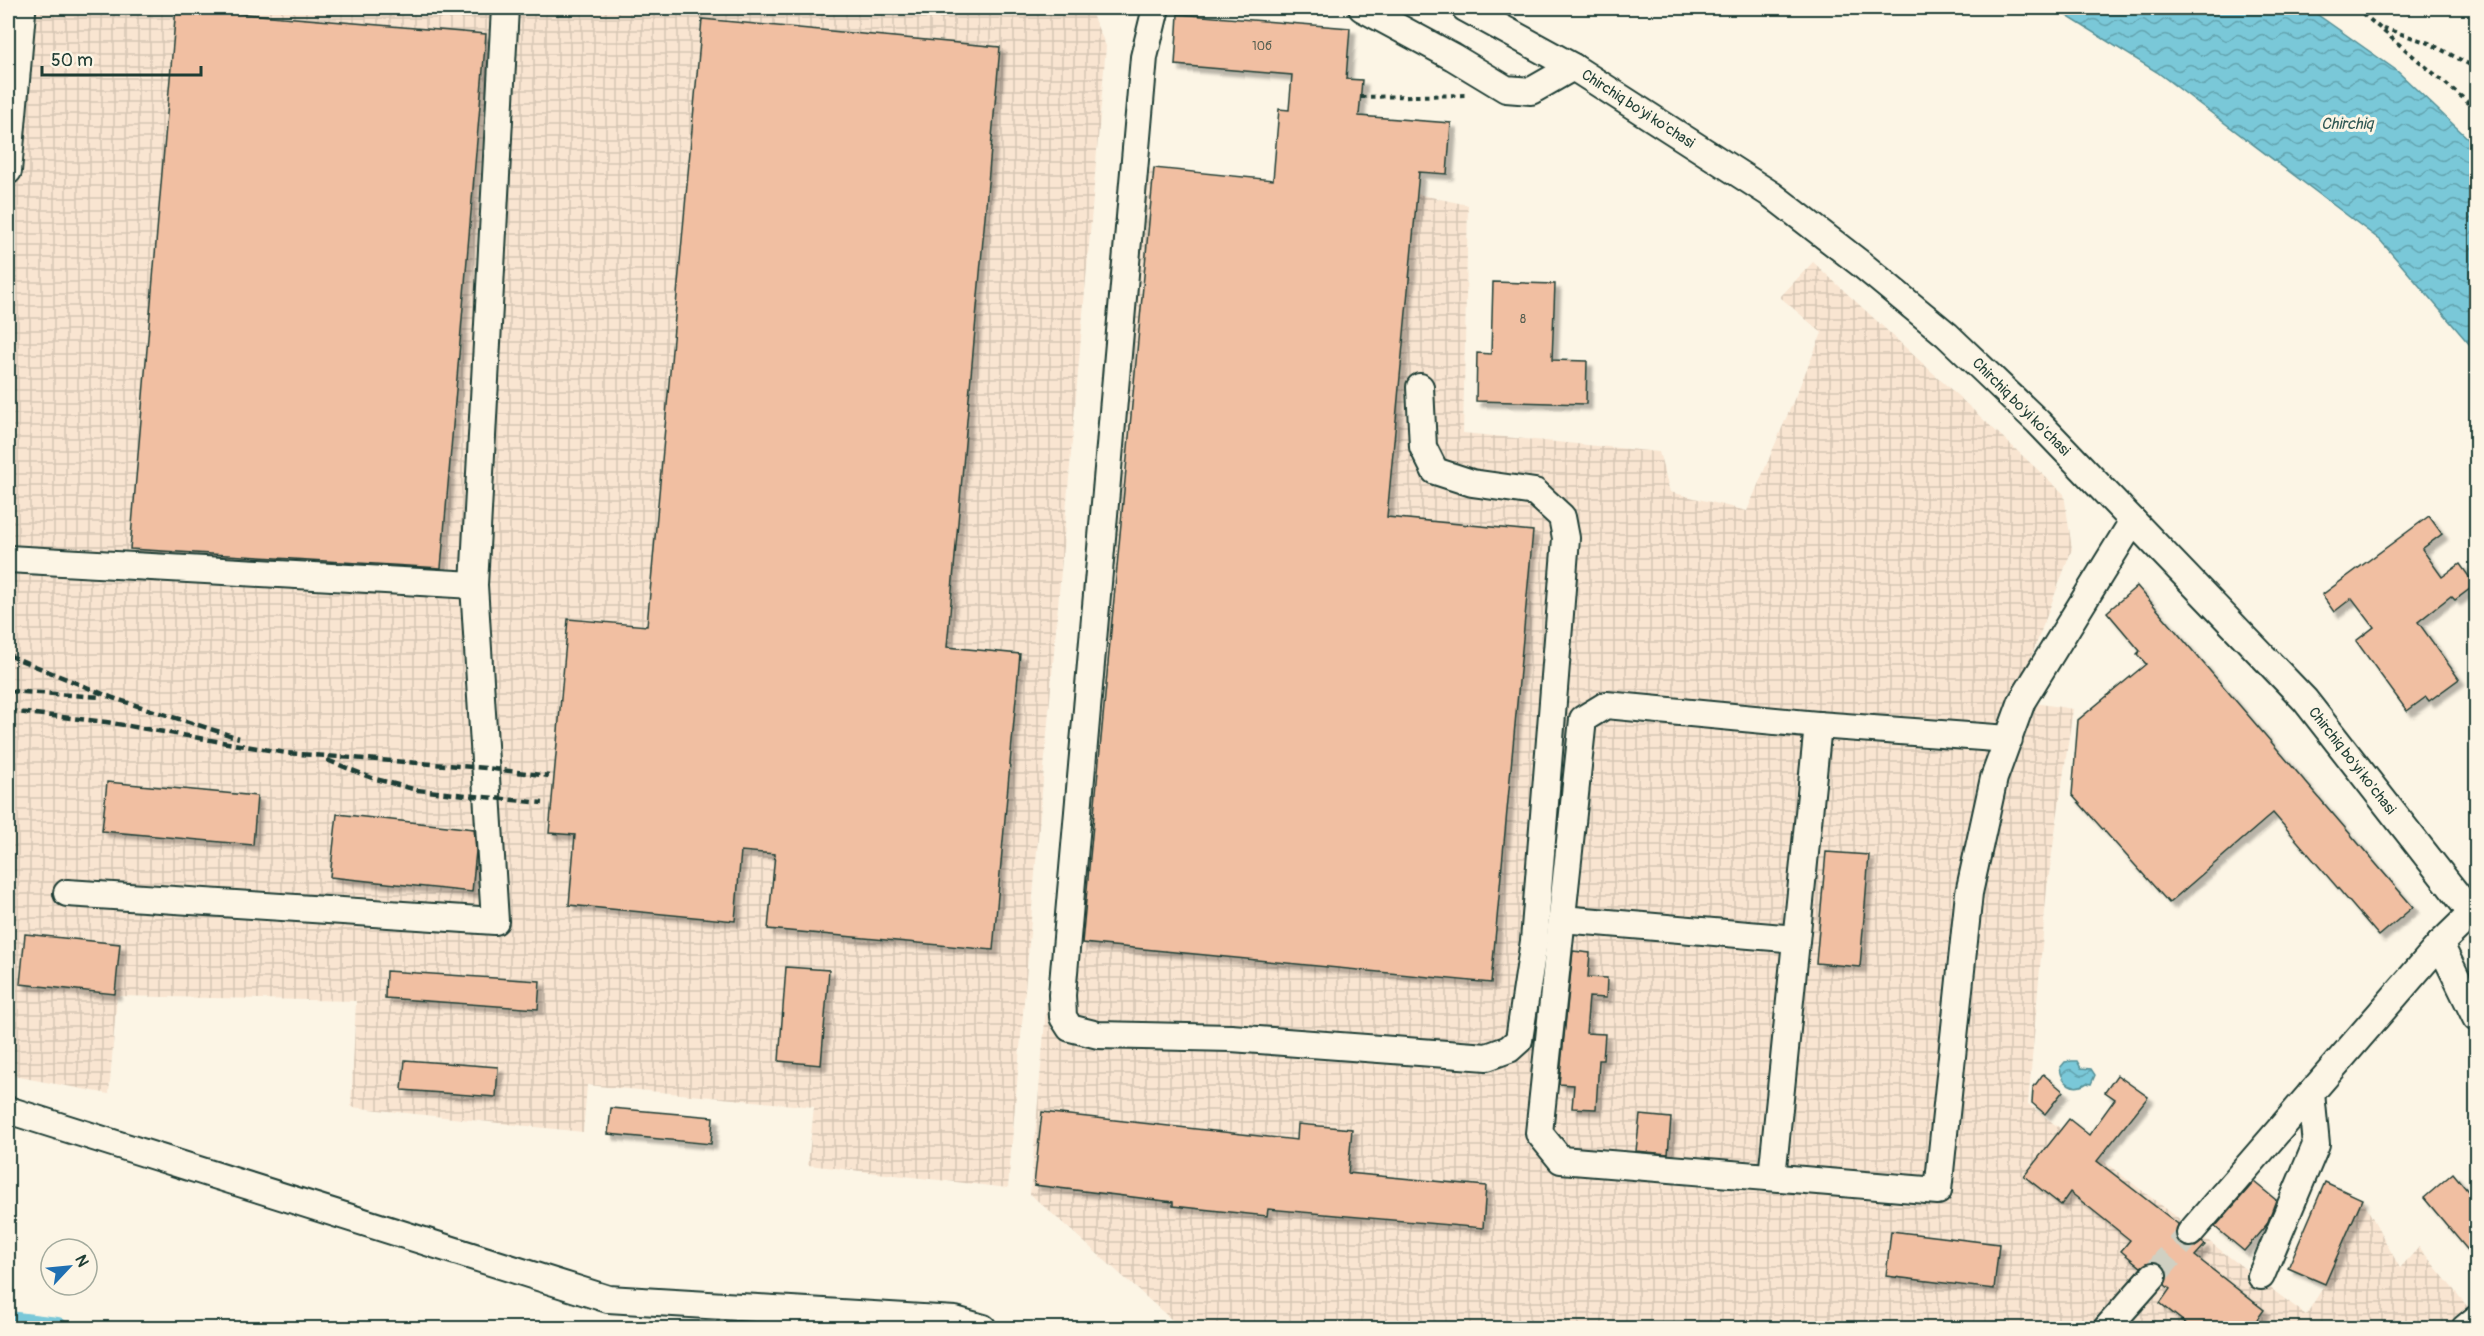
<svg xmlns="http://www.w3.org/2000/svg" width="2484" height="1336" font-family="Pangolin,sans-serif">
  <defs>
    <pattern id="industrial-grid" width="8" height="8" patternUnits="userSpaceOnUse" patternTransform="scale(1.5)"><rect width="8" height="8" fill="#f9e5d1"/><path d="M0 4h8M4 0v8" fill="none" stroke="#d5c5b4"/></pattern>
    <pattern id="water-waves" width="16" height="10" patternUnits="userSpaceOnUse" patternTransform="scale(1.5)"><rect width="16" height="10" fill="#7ac8d8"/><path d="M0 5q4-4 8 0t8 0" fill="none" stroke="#63a4b0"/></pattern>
    <filter id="shadow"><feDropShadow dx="5.5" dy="5.5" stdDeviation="1.5" flood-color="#0004"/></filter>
  </defs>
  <rect width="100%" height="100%" fill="#fcf5e5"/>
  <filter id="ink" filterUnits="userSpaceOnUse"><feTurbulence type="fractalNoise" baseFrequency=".0167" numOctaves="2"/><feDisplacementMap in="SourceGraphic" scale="12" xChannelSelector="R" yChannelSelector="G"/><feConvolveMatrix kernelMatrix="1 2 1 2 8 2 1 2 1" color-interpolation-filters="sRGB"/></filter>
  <g filter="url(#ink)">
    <g fill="url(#industrial-grid)">
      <polygon points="8,8 1089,8 1106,46 1008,1188 808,1165 814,1107 587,1085 583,1132 351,1107 356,1001 117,996 109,1094 8,1075"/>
      <polygon points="1154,168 1417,194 1468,205 1463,433 1659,452 1670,492 1747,511 1822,333 1780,297 1813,262 2064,494 2072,549 2015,700 2073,709 2047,888 2028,1104 2306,1315 2325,1284 2362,1199 2400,1268 2419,1247 2476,1317 2476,1328 1181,1328 1030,1194 1118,178"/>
    </g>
    <g fill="url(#water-waves)" stroke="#569096" stroke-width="1.5">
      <polygon points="2054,8 2308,8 2396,70 2476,146 2476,352 2380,240 2157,72"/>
      <path d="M2072,1061h5l4,7 10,1 4,6 -4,9 -4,-1c-14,9 -25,0 -27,-15l5,-6z"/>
    </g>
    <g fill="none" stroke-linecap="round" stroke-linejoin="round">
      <polyline stroke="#7ac8d8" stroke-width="22" points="8,1322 57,1328"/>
    </g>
    <g fill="#f1bfa2" stroke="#1f3d34" stroke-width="1.5" filter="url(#shadow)">
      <polygon points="176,8 486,34 441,568 130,549"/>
      <polygon points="1178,14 1350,28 1346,79 1362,80 1359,116 1451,123 1447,174 1419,172 1387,517 1533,531 1491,983 1082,943 1154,168 1273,180 1279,109 1289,110 1292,75 1175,65"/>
      <polygon points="702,19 1000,47 947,647 1020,654 993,950 768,929 775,854 741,851 735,921 569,905 575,835 549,833 568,619 647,626"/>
      <polygon points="1493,282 1555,284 1552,360 1587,361 1586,404 1476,401 1477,353 1491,354"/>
      <polygon points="2429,516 2442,534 2422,549 2442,577 2460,564 2475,585 2455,600 2451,596 2418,622 2459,679 2429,701 2426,697 2407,711 2356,641 2374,627 2352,598 2334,612 2322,595"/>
      <polygon points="2137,586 2413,907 2379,936 2273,813 2169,903 2072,795 2078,720 2146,664 2137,654 2140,651 2107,612"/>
      <polygon points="107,782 257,796 253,845 102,831"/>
      <polygon points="337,814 474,829 476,851 472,892 330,877"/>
      <polygon points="1826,852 1869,855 1860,967 1816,963"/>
      <polygon points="25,934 120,944 115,994 20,984"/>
      <polygon points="1573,951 1590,953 1588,977 1607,978 1606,998 1589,997 1586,1033 1605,1034 1603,1060 1599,1060 1596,1109 1572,1108 1574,1085 1559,1084"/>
      <polygon points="786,967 829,970 821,1065 779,1061"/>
      <polygon points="386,971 540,981 538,1009 385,998"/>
      <polygon points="405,1060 498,1067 496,1097 402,1090"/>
      <polygon points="2043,1074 2063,1091 2045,1114 2032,1103 2033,1088"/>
      <polygon points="2117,1075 2148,1097 2097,1161 2178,1224 2176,1237 2181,1245 2188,1248 2195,1247 2202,1242 2205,1245 2195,1256 2264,1310 2250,1329 2193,1329 2160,1303 2170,1289 2165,1285 2167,1272 2163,1265 2157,1261 2149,1262 2141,1267 2121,1251 2130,1240 2070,1192 2061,1205 2024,1176 2069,1119 2089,1135 2115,1099 2105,1092"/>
      <polygon points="611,1108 713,1117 711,1144 608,1134"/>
      <polygon points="1042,1112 1297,1140 1298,1124 1352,1129 1348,1173 1486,1186 1483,1228 1268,1209 1267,1216 1173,1206 1173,1202 1034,1185"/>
      <polygon points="1640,1115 1671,1118 1668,1154 1636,1151"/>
      <polygon points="2453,1173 2476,1201 2476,1260 2424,1198"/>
      <polygon points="2254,1182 2276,1200 2267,1224 2244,1251 2215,1227"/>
      <polygon points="2325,1182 2362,1199 2325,1284 2288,1268"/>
      <polygon points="1891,1231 1999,1244 1994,1289 1886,1276"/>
    </g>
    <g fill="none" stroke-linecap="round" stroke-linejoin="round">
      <polyline stroke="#d0d0c2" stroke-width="26" stroke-dasharray="26 13" stroke-linecap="butt" points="2153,1276 2190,1233"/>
      <defs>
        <g id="minor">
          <polyline points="1156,8 1144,57 1062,995 1063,1017 1070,1028 1098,1035 1231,1038 1487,1057 1509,1049 1519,1040 1534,941 1566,538 1562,517 1535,492 1472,483 1435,471 1423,447 1420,387"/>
          <polyline points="1362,8 1453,57 1506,89 1531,91 1573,67"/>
          <polyline points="1465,8 1573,67 1772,195 1861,264 1947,335 2038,422 2305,700 2476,919"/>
          <polyline points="8,171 22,12"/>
          <polyline points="8,559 474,585"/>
          <polyline points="2009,739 1818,725 1606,705 1583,719 1539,1133 1561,1160 1938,1191 1969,893 1994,778 2022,701 2133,521"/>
          <polyline points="67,893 495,921 474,585 505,8"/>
          <polyline points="1562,919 1796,939"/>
          <polyline points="2440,944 2476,1018"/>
          <polyline points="8,1110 608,1299 955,1320 983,1328"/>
          <polyline points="1772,1177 1818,725"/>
          <polyline points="2190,1233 2440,944 2472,913"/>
          <polyline points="2261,1276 2316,1145 2311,1093"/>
          <polyline points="2107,1328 2153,1276"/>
          <polyline points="2465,1328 2476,1319"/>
        </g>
      </defs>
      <use href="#minor" stroke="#1f3d34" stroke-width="30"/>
      <g stroke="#1f3d34" stroke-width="4" stroke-dasharray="4.5 4.5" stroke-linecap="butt">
        <polyline points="2356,8 2476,109"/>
        <polyline points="2383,28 2429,43 2476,68"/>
        <polyline points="1361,97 1469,95"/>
      </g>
      <use href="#minor" stroke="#fcf5e5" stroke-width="26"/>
      <g stroke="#1f3d34" stroke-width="4.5" stroke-dasharray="9 4.5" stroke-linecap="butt">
        <polyline points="8,655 113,698 239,738"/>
        <polyline points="8,691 101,697"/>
        <polyline points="8,711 106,722 286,753 486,768 549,776"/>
        <polyline points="327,760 372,778 417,790 543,803"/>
      </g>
    </g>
  </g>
  <g text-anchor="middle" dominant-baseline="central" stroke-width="6" stroke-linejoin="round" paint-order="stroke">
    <g font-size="12" fill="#545e50">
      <text x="1262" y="46">10б</text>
      <text x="1523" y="319">8</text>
    </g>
    <g font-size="15" fill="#1f3d34" stroke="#fcf5e5">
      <text transform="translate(1638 109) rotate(33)">Chirchiq bo'yi ko'chasi</text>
      <text transform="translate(2021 407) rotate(45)">Chirchiq bo'yi ko'chasi</text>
      <text transform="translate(2352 761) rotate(52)">Chirchiq bo'yi ko'chasi</text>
    </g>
    <g font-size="16" font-style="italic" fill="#315955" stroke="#fcf5e5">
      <text x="2347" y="124">Chirchiq</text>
    </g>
  </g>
  <rect width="2484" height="1336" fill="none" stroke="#fcf5e5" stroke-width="30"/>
  <rect x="15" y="15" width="2454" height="1306" fill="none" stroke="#1f3d34" stroke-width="2" filter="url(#ink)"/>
  <g transform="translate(69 1267) rotate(64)"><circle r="28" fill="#fcf5e5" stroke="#a4ab9e" stroke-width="1.5"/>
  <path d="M0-4.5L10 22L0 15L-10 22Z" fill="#1f6fb2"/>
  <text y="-9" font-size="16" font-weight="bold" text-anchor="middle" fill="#1f3d34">N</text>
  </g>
  <path d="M42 66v9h159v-9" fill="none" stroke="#1f3d34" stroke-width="3"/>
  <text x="51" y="66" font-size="18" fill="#1f3d34" stroke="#fcf5e5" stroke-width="4.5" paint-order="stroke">50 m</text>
</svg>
